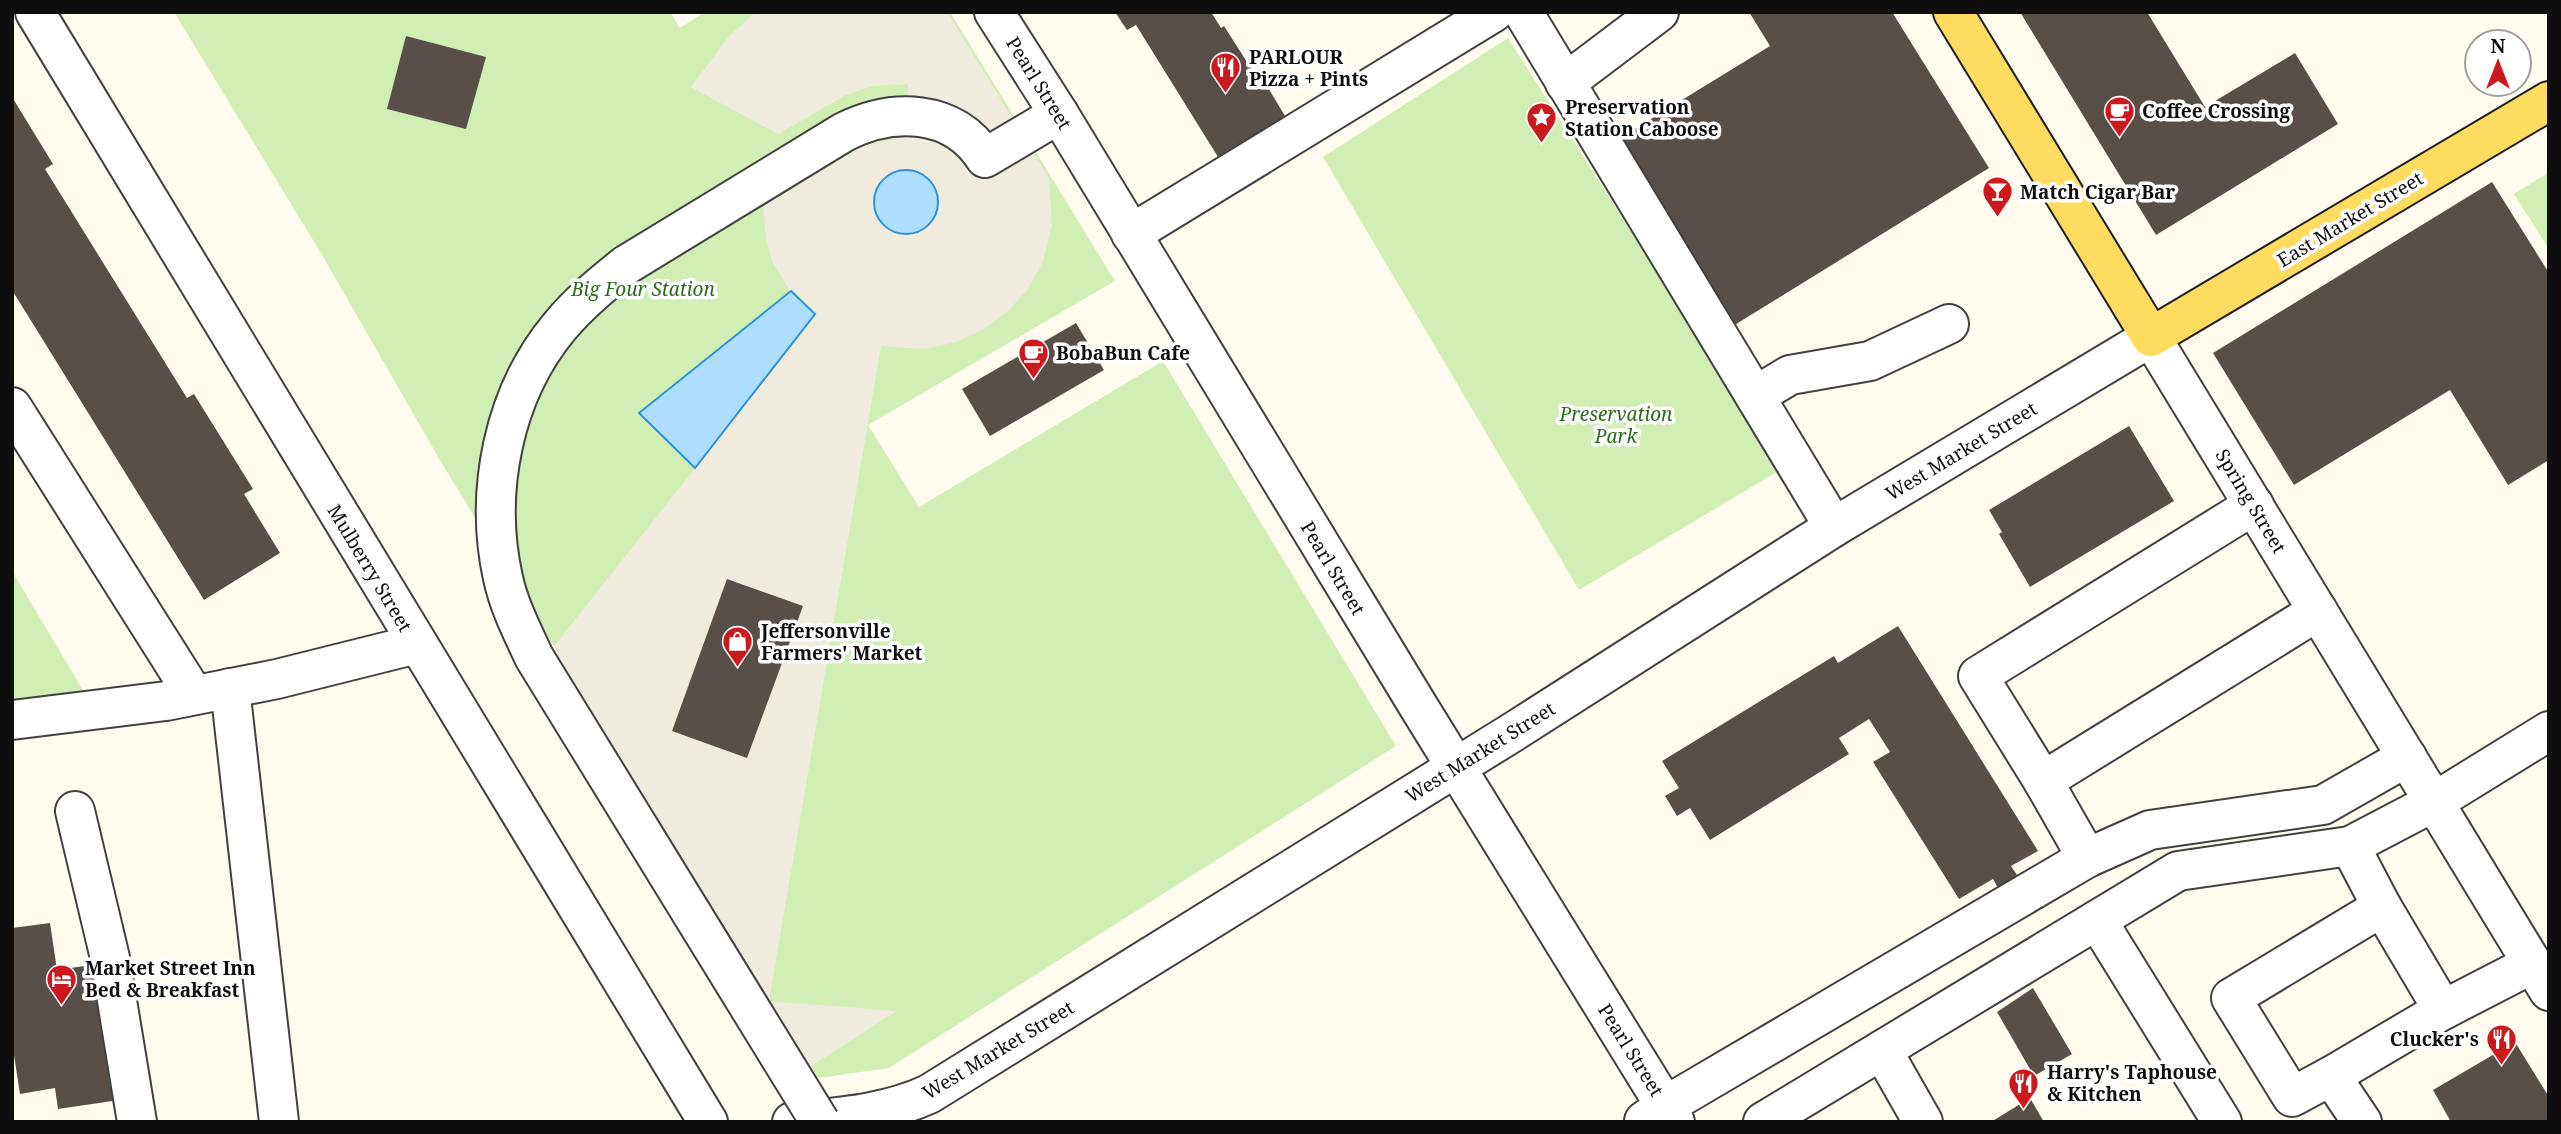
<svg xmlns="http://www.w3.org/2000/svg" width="2561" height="1134" font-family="'Noto Serif',serif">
  <rect width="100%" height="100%" fill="#fffcef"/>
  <g fill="#d1eeb5">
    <polygon points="174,12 670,12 680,28 705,12 950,12 1115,281 868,425 919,507 1163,361 1396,746 889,1068 818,1078 441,462 322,255"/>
    <polygon points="1508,38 1782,469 1579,590 1323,157"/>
    <polygon points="2549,172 2549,249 2514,194"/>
    <polygon points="12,571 83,690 12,703"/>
  </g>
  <polygon fill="#f0ecdd" points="756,12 947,12 1049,178 1052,224 1043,261 1028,289 1008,311 984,329 956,342 926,349 881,346 769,1001 897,1011 811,1066 582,722 544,659 817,314 793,290 790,291 773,263 766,240 763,206 864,145 907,136 908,84 872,86 844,96 778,134 691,87 730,35"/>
  <g fill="#aedefc" stroke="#2e93da" stroke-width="2">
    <circle cx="906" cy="202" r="32"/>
    <polygon points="791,291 815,314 695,468 639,413"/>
  </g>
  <g fill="#584f49">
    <polygon points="1115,12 1211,12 1221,28 1224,26 1254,73 1258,71 1285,116 1218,157 1136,25 1127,30"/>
    <polygon points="1749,12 1892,12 1989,168 1728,329 1615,141 1770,46"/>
    <polygon points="2020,12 2147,12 2205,107 2295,53 2338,124 2156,235"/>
    <polygon points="406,36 486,57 466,129 387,109"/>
    <polygon points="12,97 53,164 45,169 187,398 194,394 253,489 244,494 280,553 204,600 12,290"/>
    <polygon points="2492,182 2549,273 2549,460 2508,485 2450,390 2294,485 2213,353"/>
    <polygon points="1076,323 1104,370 990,436 962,389"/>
    <polygon points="2129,426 2174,501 2030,587 1999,534 2002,532 1989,510"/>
    <polygon points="727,579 803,606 747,758 672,731"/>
    <polygon points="1898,626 2038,851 2011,866 2019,878 1999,890 1993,879 1959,899 1873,762 1890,752 1869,719 1839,738 1849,754 1710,840 1690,808 1677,816 1665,796 1679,788 1662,761 1834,656 1838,663"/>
    <polygon points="50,923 57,970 105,963 126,1099 58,1109 55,1088 20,1094 12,1042 12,928"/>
    <polygon points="2033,988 2072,1054 2034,1076 1997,1012"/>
    <polygon points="2515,1042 2549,1097 2549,1122 2451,1122 2433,1090"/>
    <polygon points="2030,1098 2044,1122 1991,1122"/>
  </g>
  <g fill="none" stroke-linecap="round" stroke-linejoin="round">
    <defs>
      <g id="minor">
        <polyline points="35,12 708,1122"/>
        <polyline points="994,12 1059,114 1417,704 1675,1122"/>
        <polyline points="1523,12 1834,527"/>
        <polyline points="1565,83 1659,12"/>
        <polyline points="1131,234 1494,12"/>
        <path d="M626,265l218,-133c48,-24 109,-24 141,26l74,-44"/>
        <polyline points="1755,396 1790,375 1870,361 1949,324"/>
        <polyline points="12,407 194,695"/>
        <polyline points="2254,505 1978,676 2043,781 2318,611"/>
        <polyline points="230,688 279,1122"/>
        <polyline points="12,720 166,701 277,679 417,644"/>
        <polyline points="2043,781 2087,858 2150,830 2323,805 2407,757"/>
        <polyline points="75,811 110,958 137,1122"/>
        <polyline points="2350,846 2382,907"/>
        <polyline points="2097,920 2222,1122"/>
        <polyline points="1882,1050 1923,1122"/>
        <polyline points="2331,1076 2292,1097 2231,998 2382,907 2443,1010"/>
        <polyline points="1644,1121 1665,1106 2087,858"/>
        <path d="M792,1122c47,-5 94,-8 137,-28l584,-362 321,-205 317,-190 398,654"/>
        <polyline points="1763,1122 2178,871 2350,846 2434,802 2549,731"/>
        <polyline points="2362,1122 2331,1076 2443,1010 2532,964"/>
      </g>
      <polyline id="major" points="1953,12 2151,337 2549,101"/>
    </defs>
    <use href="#minor" stroke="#414141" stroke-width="42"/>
    <use href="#major" stroke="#1f1f1f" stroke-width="42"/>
    <use href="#minor" stroke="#fff" stroke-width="38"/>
    <use href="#major" stroke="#ffdb5f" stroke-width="38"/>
    <defs>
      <path id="minor-bridge" d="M626,265c-24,19 -47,38 -66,61 -57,68 -76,166 -57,252 6,28 19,53 31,79l286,465"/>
    </defs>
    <use href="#minor-bridge" stroke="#414141" stroke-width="42" stroke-linecap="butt"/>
    <use href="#minor-bridge" stroke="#fff" stroke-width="38"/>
  </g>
  <defs>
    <symbol id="restaurant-pin" viewBox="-11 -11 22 30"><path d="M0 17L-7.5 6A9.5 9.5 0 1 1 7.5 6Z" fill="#cc191e" stroke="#fff"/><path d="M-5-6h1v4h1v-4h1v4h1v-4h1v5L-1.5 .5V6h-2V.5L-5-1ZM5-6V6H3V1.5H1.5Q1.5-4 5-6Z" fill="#fff"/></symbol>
    <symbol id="cafe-pin" viewBox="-11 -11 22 30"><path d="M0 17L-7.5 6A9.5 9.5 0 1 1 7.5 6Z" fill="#cc191e" stroke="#fff"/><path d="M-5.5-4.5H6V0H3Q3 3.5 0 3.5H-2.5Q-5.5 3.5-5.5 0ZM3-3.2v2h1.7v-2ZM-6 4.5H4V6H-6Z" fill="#fff"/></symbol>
    <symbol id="sight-pin" viewBox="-11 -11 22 30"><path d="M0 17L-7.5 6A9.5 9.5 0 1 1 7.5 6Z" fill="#cc191e" stroke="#fff"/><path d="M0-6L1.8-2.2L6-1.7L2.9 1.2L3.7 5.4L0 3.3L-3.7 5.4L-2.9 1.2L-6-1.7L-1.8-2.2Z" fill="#fff"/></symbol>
    <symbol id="bar-pin" viewBox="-11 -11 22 30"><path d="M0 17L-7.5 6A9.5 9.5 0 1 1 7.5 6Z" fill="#cc191e" stroke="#fff"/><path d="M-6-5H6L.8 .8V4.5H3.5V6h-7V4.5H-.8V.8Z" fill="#fff"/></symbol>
    <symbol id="shop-pin" viewBox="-11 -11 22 30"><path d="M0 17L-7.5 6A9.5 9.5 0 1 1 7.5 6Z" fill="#cc191e" stroke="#fff"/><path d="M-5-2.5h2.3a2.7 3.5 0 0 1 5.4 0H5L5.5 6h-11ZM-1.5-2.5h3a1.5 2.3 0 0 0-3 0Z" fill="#fff"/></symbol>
    <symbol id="hotel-pin" viewBox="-11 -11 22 30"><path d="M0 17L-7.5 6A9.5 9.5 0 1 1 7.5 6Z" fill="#cc191e" stroke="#fff"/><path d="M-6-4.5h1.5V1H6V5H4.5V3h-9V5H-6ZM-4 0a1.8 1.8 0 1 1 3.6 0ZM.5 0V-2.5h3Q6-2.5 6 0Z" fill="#fff"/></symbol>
  </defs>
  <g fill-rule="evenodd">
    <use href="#restaurant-pin" x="1208" y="50" width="35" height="47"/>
    <use href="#cafe-pin" x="2102" y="94" width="35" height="47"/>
    <use href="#sight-pin" x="1524" y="100" width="35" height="47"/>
    <use href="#bar-pin" x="1980" y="174" width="35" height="47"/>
    <use href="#cafe-pin" x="1016" y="336" width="35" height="47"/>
    <use href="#shop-pin" x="720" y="624" width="35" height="47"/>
    <use href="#hotel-pin" x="44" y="962" width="35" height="47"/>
    <use href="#restaurant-pin" x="2484" y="1022" width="35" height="47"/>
    <use href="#restaurant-pin" x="2006" y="1066" width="35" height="47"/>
  </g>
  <g text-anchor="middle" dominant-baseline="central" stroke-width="7" stroke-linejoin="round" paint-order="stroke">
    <g font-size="19" font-weight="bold" fill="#0e0e0e" stroke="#fff" text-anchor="start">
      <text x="1249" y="57">PARLOUR<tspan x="1249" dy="22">Pizza + Pints</tspan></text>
      <text x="1565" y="107">Preservation<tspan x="1565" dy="22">Station Caboose</tspan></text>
      <text x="2142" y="111">Coffee Crossing</text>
      <text x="2020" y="192">Match Cigar Bar</text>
      <text x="1056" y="353">BobaBun Cafe</text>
      <text x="761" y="631">Jeffersonville<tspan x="761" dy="22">Farmers' Market</tspan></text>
      <text x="85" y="968">Market Street Inn<tspan x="85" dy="22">Bed &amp; Breakfast</tspan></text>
      <text x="2479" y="1039" text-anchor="end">Clucker's</text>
      <text x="2047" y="1072">Harry's Taphouse<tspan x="2047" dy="22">&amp; Kitchen</tspan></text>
    </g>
    <g font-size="19" fill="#0e0e0e" stroke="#fff">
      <text transform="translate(1039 83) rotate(58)">Pearl Street</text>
      <text transform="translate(2350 219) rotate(-31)">East Market Street</text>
      <text transform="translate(1961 451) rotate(-31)">West Market Street</text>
      <text transform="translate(2251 501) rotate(59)">Spring Street</text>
      <text transform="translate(370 568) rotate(59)">Mulberry Street</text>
      <text transform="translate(1333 568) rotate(59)">Pearl Street</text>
      <text transform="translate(1480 752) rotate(-32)">West Market Street</text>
      <text transform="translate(998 1050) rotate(-31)">West Market Street</text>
      <text transform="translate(1631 1050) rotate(58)">Pearl Street</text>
    </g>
    <g font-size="19" font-style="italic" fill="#286c18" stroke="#fff">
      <text x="643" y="289">Big Four Station</text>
      <text x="1616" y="414">Preservation<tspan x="1616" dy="22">Park</tspan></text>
    </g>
  </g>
  <rect width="2561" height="1134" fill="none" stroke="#0e0e0e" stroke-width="28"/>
  <g transform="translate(2498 63)"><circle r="33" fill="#ffffff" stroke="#9f9f9f" stroke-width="2"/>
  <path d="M0-5L12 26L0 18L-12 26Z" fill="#cc191e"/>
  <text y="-10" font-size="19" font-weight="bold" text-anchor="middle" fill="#0e0e0e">N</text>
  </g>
</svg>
